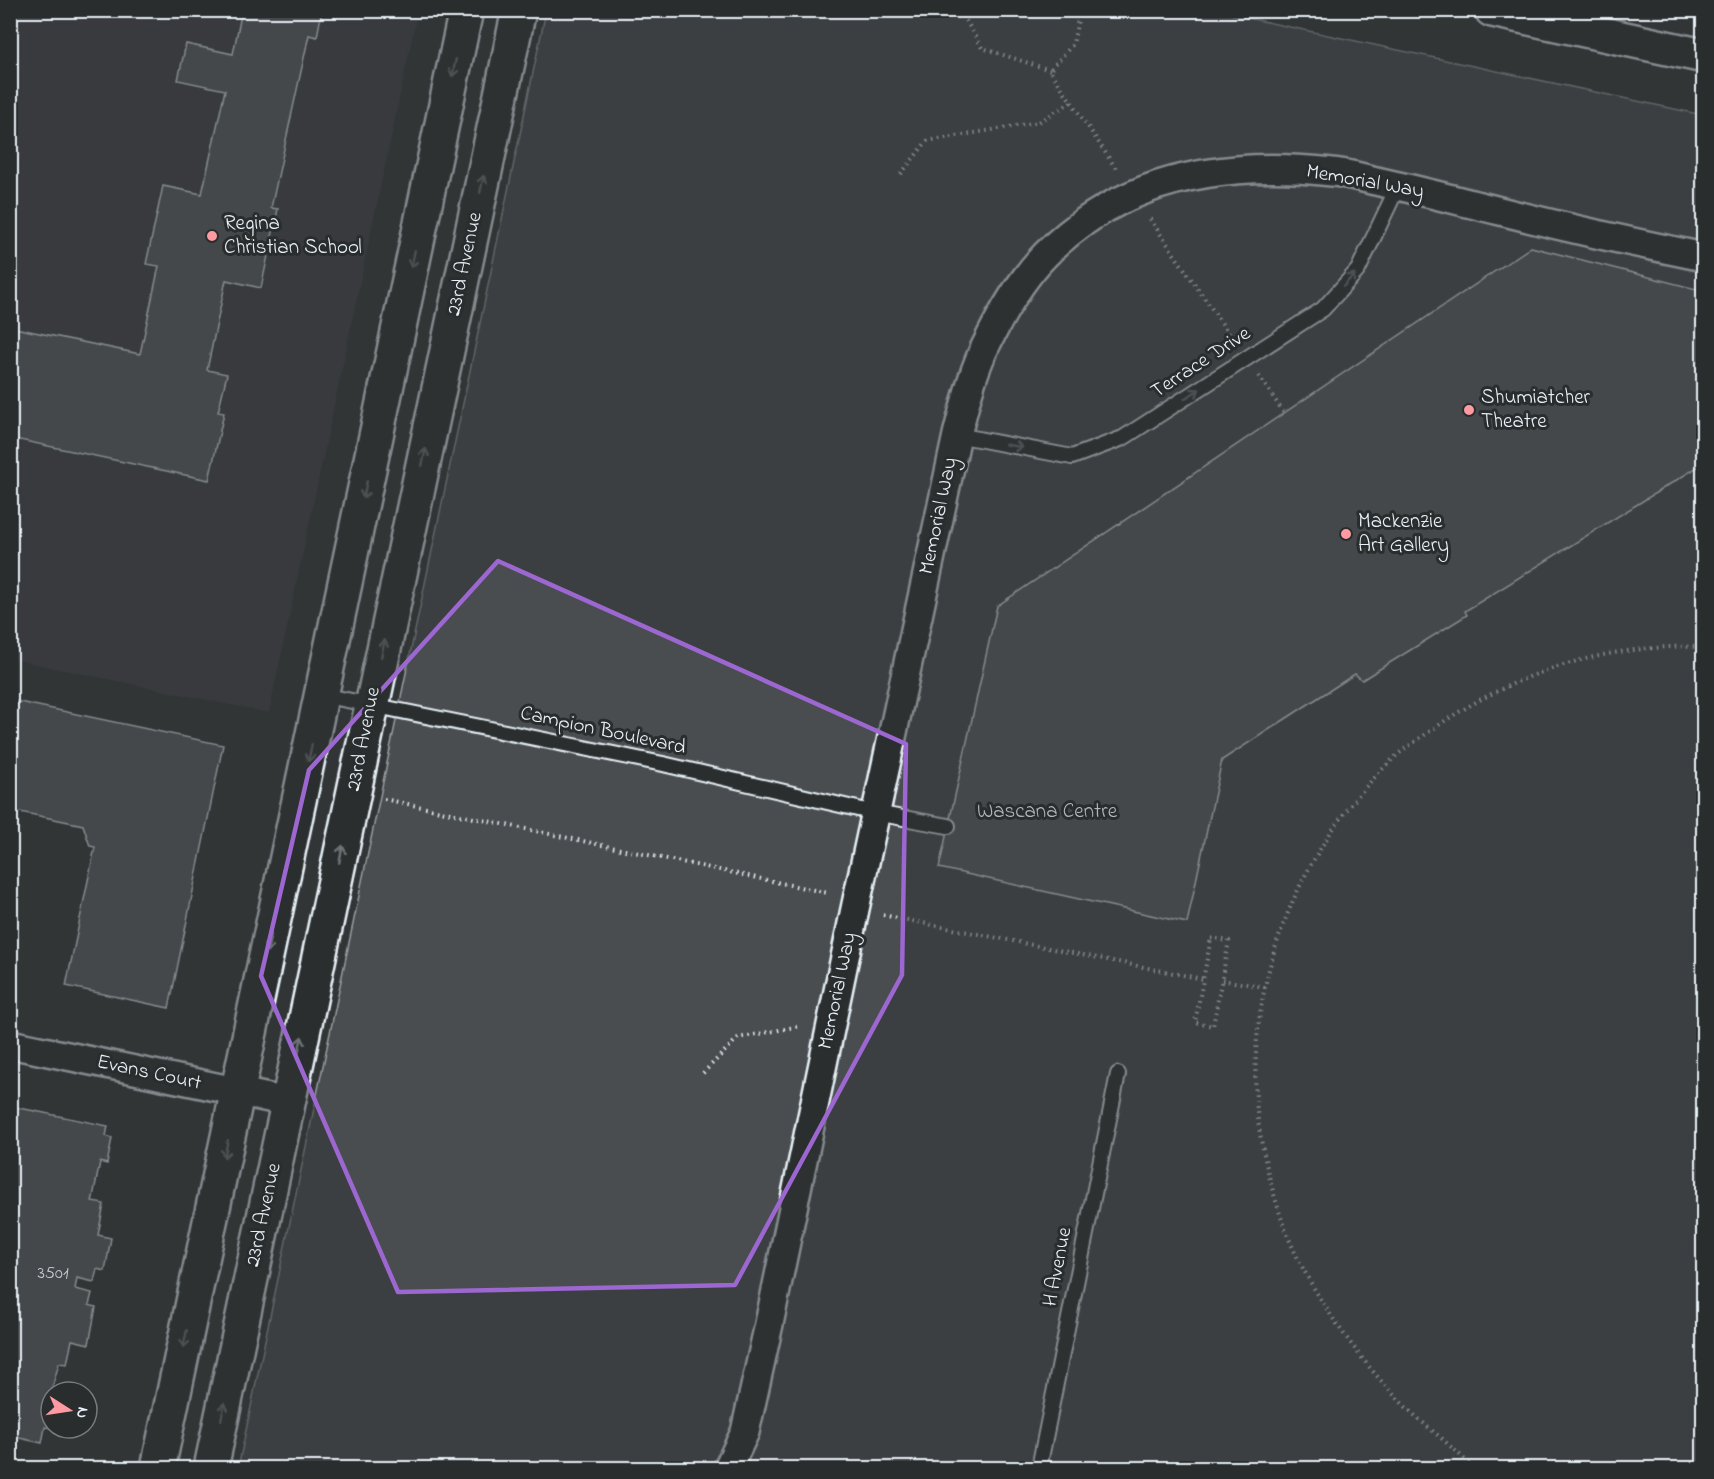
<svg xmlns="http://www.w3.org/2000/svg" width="1714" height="1479" font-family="'Indie Flower',sans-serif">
  <rect width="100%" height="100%" fill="#323536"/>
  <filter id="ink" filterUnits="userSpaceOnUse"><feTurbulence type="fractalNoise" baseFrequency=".0167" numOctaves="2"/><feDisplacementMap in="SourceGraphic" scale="12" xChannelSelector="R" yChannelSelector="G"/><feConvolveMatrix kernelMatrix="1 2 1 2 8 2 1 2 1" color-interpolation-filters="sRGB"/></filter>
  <g filter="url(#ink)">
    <polygon fill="#3f4244" points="11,11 418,11 269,713 11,659"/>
    <polygon fill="#494d4f" stroke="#989fa4" stroke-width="1.5" points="546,11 1215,11 1703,115 1703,1468 238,1468"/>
    <g fill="#5c6063" stroke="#e8f1f8" stroke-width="1.5">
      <polygon points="242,10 322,10 317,37 309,35 271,208 278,209 261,288 226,280 207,370 227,374 218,412 224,413 209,480 10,438 10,327 140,354 159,266 146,264 163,186 202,194 225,90 178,80 186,44 233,54"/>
      <polygon points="1531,247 1704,291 1704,463 1465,611 1467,615 1362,680 1355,674 1222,760 1187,923 939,868 997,606"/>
      <polygon points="10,700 223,745 169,1008 66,986 95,847 90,846 83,825 10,810"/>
      <polygon points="10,1106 108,1126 106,1136 112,1138 107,1164 100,1162 92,1202 104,1204 98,1235 111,1238 105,1271 97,1269 94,1282 77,1278 75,1289 92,1293 89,1305 96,1307 89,1344 72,1340 67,1364 59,1363 51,1392 52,1428 45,1427 42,1443 10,1436"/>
    </g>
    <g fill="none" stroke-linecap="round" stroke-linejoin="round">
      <defs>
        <g id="service">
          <polyline points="957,435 1072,457 1123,438 1323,309 1358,270 1398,186"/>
          <polyline points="322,695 663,764 875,813 948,826"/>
          <polyline points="1039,1468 1118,1074"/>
        </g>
        <g id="minor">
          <polyline points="10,1044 288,1102"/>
          <path d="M728,1468l17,-36 24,-108 86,-415 102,-474c8,-31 16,-66 31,-94 15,-30 34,-63 58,-87 77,-78 181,-94 286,-82 15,1 30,6 44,9 42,9 83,20 124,30 67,17 135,32 204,46"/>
        </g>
        <g id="secondary">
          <polyline points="158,1468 466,10"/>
          <polyline points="211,1468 519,10"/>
        </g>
        <polyline id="primary" points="1492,10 1704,56"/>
      </defs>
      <use href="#service" stroke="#e8f1f8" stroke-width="18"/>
      <use href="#minor" stroke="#e8f1f8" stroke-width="32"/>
      <use href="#secondary" stroke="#e8f1f8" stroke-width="38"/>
      <use href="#primary" stroke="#e8f1f8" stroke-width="38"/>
      <g stroke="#e8f1f8" stroke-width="4" stroke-dasharray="1.5 4.5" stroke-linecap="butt">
        <polyline points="960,10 982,48 1050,70"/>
        <polyline points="1080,10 1073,44 1050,70 1117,170"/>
        <polyline points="901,174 927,141 1039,122 1071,102"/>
        <polyline points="1150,219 1234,341"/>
        <polyline points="1259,376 1284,413"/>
        <polyline points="384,799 828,893"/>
        <polyline points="883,915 1203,979"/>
        <polygon points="1211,938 1229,941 1213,1026 1195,1022"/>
        <polyline points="1222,980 1265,987"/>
        <polyline points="703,1073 738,1038 800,1026"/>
        <path d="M1473,1468c-22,-24 -50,-43 -73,-67 -44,-44 -97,-119 -117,-178 -13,-38 -25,-86 -27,-125 -7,-126 46,-254 138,-340 9,-9 21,-16 32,-24 81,-59 177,-91 278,-87"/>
      </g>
      <use href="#service" stroke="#2a2d2e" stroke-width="14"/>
      <use href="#minor" stroke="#2a2d2e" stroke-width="27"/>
      <use href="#secondary" stroke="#2a2d2e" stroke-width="33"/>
      <use href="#primary" stroke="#2a2d2e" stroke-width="33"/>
    </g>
    <defs><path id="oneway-shaft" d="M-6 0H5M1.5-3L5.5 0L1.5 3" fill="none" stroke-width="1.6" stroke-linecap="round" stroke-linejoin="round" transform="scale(1.5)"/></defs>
    <g stroke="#6c7275">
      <use href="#oneway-shaft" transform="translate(454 68) rotate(102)"/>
      <use href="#oneway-shaft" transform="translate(482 184) rotate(-78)"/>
      <use href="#oneway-shaft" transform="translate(413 259) rotate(102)"/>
      <use href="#oneway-shaft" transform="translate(1349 280) rotate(-49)"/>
      <use href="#oneway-shaft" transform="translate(1192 394) rotate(-33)"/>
      <use href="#oneway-shaft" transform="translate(1014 446) rotate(10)"/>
      <use href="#oneway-shaft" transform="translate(424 457) rotate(-78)"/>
      <use href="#oneway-shaft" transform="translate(365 490) rotate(102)"/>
      <use href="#oneway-shaft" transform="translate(383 648) rotate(-78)"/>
      <use href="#oneway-shaft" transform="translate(310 753) rotate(102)"/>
      <use href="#oneway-shaft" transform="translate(341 854) rotate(-78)"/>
      <use href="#oneway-shaft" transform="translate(269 943) rotate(102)"/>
      <use href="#oneway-shaft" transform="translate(300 1045) rotate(-78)"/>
      <use href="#oneway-shaft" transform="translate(226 1149) rotate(102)"/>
      <use href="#oneway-shaft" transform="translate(185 1339) rotate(102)"/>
      <use href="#oneway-shaft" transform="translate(223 1411) rotate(-78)"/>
    </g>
  </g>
  <path d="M0 0H1714V1479H0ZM498,561l408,183 -4,231 -167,310 -337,7 -137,-316 48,-206z" fill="#323536" fill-opacity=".55" fill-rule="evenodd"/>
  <path fill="none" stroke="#9c67d0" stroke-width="4.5" stroke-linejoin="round" d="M498,561l408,183 -4,231 -167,310 -337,7 -137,-316 48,-206z"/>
  <g fill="#ff9aa2" stroke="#2a2d2e" stroke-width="2">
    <circle cx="212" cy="236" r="6"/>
    <circle cx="1469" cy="410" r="6"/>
    <circle cx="1346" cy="534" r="6"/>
  </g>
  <g text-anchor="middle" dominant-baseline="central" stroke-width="6" stroke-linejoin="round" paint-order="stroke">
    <g font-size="18" fill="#c5cdd3">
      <text x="53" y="1274">3501</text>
    </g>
    <g font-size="21" fill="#e8f1f8" stroke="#2a2d2e">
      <text transform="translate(1365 182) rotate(10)">Memorial Way</text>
      <text transform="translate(465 264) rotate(-78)">23rd Avenue</text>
      <text transform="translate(1201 363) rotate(-33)">Terrace Drive</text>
      <text transform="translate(939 516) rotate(-78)">Memorial Way</text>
      <text transform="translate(603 731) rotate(12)">Campion Boulevard</text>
      <text transform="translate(364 739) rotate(-79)">23rd Avenue</text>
      <text transform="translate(838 991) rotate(-78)">Memorial Way</text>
      <text transform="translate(149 1073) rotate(12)">Evans Court</text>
      <text transform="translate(264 1215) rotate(-78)">23rd Avenue</text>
      <text transform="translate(1058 1267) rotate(-79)">H Avenue</text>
    </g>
    <g font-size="21" fill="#e8f1f8" stroke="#2a2d2e" text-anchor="start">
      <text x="224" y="224">Regina<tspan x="224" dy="24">Christian School</tspan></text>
      <text x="1481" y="398">Shumiatcher<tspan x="1481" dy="24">Theatre</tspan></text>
      <text x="1358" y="522">Mackenzie<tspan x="1358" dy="24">Art Gallery</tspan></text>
    </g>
    <g font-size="21" fill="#b0b8bd" stroke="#2a2d2e">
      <text x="1047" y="812">Wascana Centre</text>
    </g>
  </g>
  <rect width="1714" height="1479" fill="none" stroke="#2a2d2e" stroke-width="36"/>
  <rect x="18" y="18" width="1678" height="1443" fill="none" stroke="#e8f1f8" stroke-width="2" filter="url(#ink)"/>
  <g transform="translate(69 1410) rotate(102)"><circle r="28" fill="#2a2d2e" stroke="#767b7f" stroke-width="1.5"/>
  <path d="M0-4.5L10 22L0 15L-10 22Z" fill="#ff9aa2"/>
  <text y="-9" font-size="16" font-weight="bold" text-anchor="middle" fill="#e8f1f8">N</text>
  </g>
</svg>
